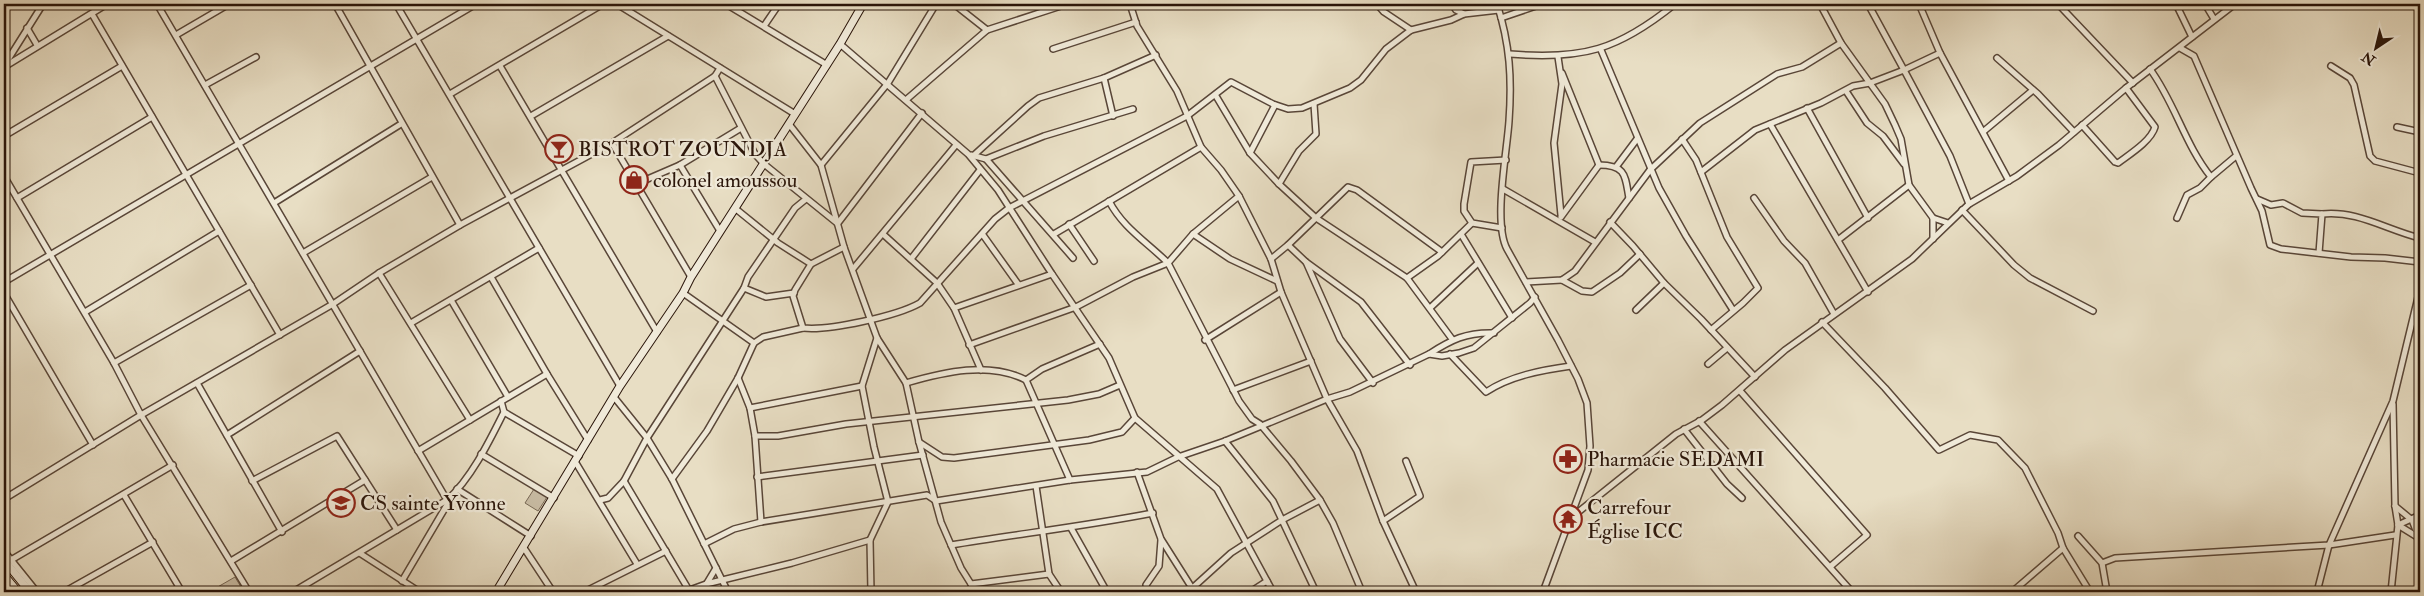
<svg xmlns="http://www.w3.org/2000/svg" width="2424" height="596" font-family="'IM FELL Double Pica',serif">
  <rect width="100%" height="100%" fill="#e8dec4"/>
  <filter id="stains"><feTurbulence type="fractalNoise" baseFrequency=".004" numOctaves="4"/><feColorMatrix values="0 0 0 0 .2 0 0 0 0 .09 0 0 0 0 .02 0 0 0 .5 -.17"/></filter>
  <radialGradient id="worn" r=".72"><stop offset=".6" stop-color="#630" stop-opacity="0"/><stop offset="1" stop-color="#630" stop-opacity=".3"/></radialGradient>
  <g fill="#c8bca4" stroke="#786856">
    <polygon points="534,489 547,497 538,511 525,503"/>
    <polygon points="235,577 244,592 209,592"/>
  </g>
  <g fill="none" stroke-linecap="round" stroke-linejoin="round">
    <defs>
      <g id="street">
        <polyline points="157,4 447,500"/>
        <polyline points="335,4 460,225"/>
        <polyline points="396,4 620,386"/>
        <polyline points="617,4 795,114"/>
        <polyline points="726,4 827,65"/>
        <polyline points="954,4 987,30"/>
        <polyline points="1130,4 1137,26 1177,91 1201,147 1221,170 1239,196 1271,259 1281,292 1327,399 1357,451 1383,521 1416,592"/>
        <polyline points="1377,4 1384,12 1411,30"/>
        <polyline points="1452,4 1456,10 1464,14"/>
        <path d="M1497,4c13,40 15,75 12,117 -2,31 -16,102 -2,128l51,91 20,39 9,24 3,43 -2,24 -45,122"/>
        <polyline points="1820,4 1841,43 1885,104 1895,125 1901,139 1909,185 1933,218 1948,223"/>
        <polyline points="1868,4 1904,70 1940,53"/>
        <polyline points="1919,4 1940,53 2009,181"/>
        <polyline points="2058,4 2133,83"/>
        <polyline points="2176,4 2192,37"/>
        <polyline points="2205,4 2214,19"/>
        <polyline points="2400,4 2420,7"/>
        <polyline points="92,14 280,335"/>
        <polyline points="1501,18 1542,4"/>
        <polyline points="764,26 779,4"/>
        <polyline points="27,28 37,45"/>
        <polyline points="176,35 229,4"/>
        <polyline points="840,44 968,154 998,190 1052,274 1109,358 1135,418 1217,489 1273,592"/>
        <polyline points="2180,48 2194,56 2251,188 2262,211 2270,245 2281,249 2351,257 2385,258 2420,262"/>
        <polyline points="1053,49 1136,22"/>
        <polyline points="1601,50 1659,188 1686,236 1733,310"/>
        <path d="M1510,54c73,6 108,-4 165,-50"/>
        <polyline points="1558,57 1562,84 1554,143 1561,215"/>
        <polyline points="1997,58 2038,94 2074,132"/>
        <polyline points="4,66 43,4"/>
        <polyline points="500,66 657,332"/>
        <polyline points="2331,66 2350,78 2354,85 2370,156 2375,161 2420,173"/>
        <polyline points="4,67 107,4"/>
        <path d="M2150,69c25,34 35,76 61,108l25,-21"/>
        <polyline points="1562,73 1599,165"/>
        <polyline points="715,76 755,154 764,164 837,223"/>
        <polyline points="1104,78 1113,116"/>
        <polyline points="205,85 256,57"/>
        <polyline points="1846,91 1867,123 1883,136 1904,164"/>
        <polyline points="450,94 603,4"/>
        <polyline points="1216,96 1250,153 1279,184 1316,218 1407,278 1452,339"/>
        <polyline points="907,99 987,30 1067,4"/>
        <polyline points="1807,108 1868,218"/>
        <polyline points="531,116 668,36"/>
        <polyline points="789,124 821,165 844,247 877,338 906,383 919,442 941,522 961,568 976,592"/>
        <polyline points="1770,124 1868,292"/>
        <path d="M2082,125l33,37 3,1c12,-9 33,-22 37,-36l-29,-39"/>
        <polyline points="2397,127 2420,132"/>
        <polyline points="1984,131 2033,90"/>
        <polyline points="4,136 122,66"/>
        <polyline points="1682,139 1696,160 1727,237 1758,288 1743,303 1711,330"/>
        <polyline points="612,143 691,277"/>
        <polyline points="1250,153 1275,105"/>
        <polyline points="971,155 986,159 1073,258"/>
        <polyline points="973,156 1028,106 1039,98 1104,78 1156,55"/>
        <polyline points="986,159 1044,136 1133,109"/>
        <polyline points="680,165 720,231"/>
        <polyline points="821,165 888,83 936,4"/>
        <path d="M1599,165c28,0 26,12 30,33"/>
        <polyline points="1616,167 1637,139"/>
        <polyline points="1701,172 1755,130 1821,103 1853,86 1870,83 1904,70 1950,156 1969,204"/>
        <polyline points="4,176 114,363 141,415 249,592"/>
        <polyline points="636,184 680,165 741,128"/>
        <polyline points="1279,184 1299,151 1316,134 1314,104"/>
        <polyline points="1503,189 1595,242"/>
        <polyline points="17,198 152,117"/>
        <polyline points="1754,198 1784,241 1805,263 1834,314"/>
        <polyline points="2257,199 2271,205 2283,203 2302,213 2322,214 2319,253"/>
        <path d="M1109,201c14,27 38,41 59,62l71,138 13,18 8,5 31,37 29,39 13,23 29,69"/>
        <polyline points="274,203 401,124"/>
        <polyline points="736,209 778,243 811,264"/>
        <polyline points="1962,210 2014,265 2030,278 2093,311"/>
        <path d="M2322,214c35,-4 65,16 98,24"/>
        <polyline points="1561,217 1599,165"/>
        <polyline points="1933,218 1933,239"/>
        <polyline points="2177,218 2187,195 2200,188 2211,177"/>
        <polyline points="1610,222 1633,246 1664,283 1701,319 1755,377"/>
        <polyline points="838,223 922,113"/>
        <polyline points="1069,224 1094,261"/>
        <polyline points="1502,228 1472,223 1464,211 1464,204 1471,162 1506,160"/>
        <polyline points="1054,234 1201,147"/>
        <polyline points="1193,234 1230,259 1277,281"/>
        <polyline points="1461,234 1512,318"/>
        <polyline points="884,235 937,283 954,308 981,370"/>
        <polyline points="983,235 1018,284"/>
        <polyline points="1838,240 1909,185"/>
        <polyline points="1288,245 1348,187 1357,190 1442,252"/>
        <path d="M844,247l-33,17 -16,26 -2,6 10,32c26,3 94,-12 117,-25l75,-84 14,-11 178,-92 44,-34 42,22 15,5 14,-1 48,-20 11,-8 25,-31 25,-19 40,-10 13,-6 35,-4"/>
        <polyline points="303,253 432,177"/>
        <polyline points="911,259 980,170"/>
        <polyline points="1271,259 1288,245 1306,262 1361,302 1410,365"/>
        <polyline points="1306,262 1340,339 1373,383"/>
        <polyline points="853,269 956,145"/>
        <polyline points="379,273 470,420"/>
        <polyline points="491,277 547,374 588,440"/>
        <polyline points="1407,278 1438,256 1472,223"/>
        <polyline points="1562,280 1582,291 1592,292 1620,273 1640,254"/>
        <polyline points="4,282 476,4"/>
        <polyline points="1526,282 1562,280 1575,271 1650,170 1700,123 1777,74 1802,67 1841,43"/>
        <polyline points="744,288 766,297 794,293"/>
        <polyline points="4,293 93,445"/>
        <polyline points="683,293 754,343"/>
        <polyline points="451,300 508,397"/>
        <polyline points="954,308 1052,274"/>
        <polyline points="1430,308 1478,263"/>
        <polyline points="1636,310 1664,283"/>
        <polyline points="85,312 219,231"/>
        <polyline points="1822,322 1885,388 1939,450 1970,435 1998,440 2025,468 2058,533 2063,548 2090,592"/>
        <polyline points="411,323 539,248"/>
        <polyline points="1205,340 1281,292"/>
        <polyline points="969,345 1076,307 1133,277 1168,263 1193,234 1239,196"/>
        <path d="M1429,354c22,-14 37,-22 65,-21"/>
        <path d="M1450,354l36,38c24,-16 56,-22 85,-26"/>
        <polyline points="114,363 251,285"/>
        <polyline points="1708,364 1727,348"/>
        <polyline points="738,378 750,408 755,436 761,522"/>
        <polyline points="1026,380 1042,369 1100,344"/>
        <polyline points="197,383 282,532"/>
        <path d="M906,383c38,-11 83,-22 120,-3l44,100"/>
        <polyline points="1233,390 1311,361"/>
        <polyline points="1741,392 1867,535 1831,566"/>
        <polyline points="614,397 647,438 672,479 728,592"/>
        <polyline points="501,401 504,412 579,456"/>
        <polyline points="750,408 862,386"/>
        <polyline points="1699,421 1852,592"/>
        <polyline points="1684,429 1727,484 1742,498"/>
        <polyline points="227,435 360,351"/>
        <polyline points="755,436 778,436 846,424 1068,400 1099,394 1120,385"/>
        <polyline points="1225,441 1273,501 1316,592"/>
        <polyline points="919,442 942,457 954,458 1089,440 1122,432 1135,418"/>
        <polyline points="418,451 547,374"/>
        <polyline points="481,454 554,498"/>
        <polyline points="576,463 637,564"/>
        <polyline points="1137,472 1161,539 1192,588"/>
        <polyline points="757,477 923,455"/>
        <polyline points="672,479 707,431 738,378 754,343 763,337 803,328"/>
        <polyline points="252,481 337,436 397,530"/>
        <polyline points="624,481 690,592"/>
        <polyline points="1036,486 1049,574 1061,592"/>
        <polyline points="457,489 531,536"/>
        <polyline points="124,495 182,592"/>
        <polyline points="4,499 141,415 333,304 379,273 460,225 612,143 715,76 720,68"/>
        <polyline points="600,500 608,498 624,481 647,438 744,288 748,277 795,208 806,199"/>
        <polyline points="2395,506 2412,520 2419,538"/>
        <polyline points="1383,521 1420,496 1406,461"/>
        <polyline points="1567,521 1676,434 1702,420 1722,405 1785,350 1912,259 1969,204 2017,176 2059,145 2126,88 2235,4"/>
        <polyline points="2398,525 2419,538"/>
        <polyline points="2398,525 2420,515"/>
        <polyline points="1071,528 1107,592"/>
        <polyline points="2078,536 2102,563 2107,592"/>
        <polyline points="704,544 734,529 761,522 927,495 936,501 1070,480 1147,472 1178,457 1225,441 1327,399 1350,392 1429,354 1442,356 1459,353 1474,348 1530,303 1535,297"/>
        <path d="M951,545c67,-11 135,-19 202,-32"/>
        <polyline points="524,548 553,592"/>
        <polyline points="4,551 37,592"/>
        <polyline points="361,554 420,592"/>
        <polyline points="11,560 173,465"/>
        <polyline points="231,561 365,480"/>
        <polyline points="2102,563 2115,558 2329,545 2395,535"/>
        <polyline points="402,581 451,498"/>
        <polyline points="4,583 11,592"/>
        <polyline points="707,583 716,568"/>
        <polyline points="971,584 1049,574"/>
        <polyline points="64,592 153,542"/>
        <path d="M293,592l154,-92c24,-21 43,-60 57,-88"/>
        <polyline points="584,592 666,551"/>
        <polyline points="684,592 706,584 792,563 870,540"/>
        <polyline points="871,592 870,540 888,502 874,447 862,386 877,338"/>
        <polyline points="1148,592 1146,585 1159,566 1161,540"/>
        <polyline points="1188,592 1231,553 1282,520 1320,500"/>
        <polyline points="1250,592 1267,581"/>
        <polyline points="2012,592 2063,548"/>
        <polyline points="2317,592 2329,545 2393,401 2420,289"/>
        <polyline points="2391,592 2398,525 2395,506 2393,404"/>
      </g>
      <g id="secondary">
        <polyline points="4,560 30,592"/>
        <polyline points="4,575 18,592"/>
        <polyline points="496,592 620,386 683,293 691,277 840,44 863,4"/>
      </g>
    </defs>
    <use href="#street" stroke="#594638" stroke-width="8"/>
    <use href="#secondary" stroke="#291409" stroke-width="9"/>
    <use href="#street" stroke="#f0ead9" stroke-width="5"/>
    <use href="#secondary" stroke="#f0ead9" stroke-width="7"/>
  </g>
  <defs>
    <symbol id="bar-ring" viewBox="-11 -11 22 22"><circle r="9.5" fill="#f0ead9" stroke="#8f2418" stroke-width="1.5"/><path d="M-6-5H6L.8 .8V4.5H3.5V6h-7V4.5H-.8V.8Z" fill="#8f2418"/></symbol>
    <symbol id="shop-ring" viewBox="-11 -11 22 22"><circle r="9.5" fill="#f0ead9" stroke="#8f2418" stroke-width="1.5"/><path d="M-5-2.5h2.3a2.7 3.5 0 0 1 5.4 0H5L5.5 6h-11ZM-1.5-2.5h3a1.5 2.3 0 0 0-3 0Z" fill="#8f2418"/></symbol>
    <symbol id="pharmacy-ring" viewBox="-11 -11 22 22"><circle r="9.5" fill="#f0ead9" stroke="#8f2418" stroke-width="1.5"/><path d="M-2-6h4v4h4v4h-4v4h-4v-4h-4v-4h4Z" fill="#8f2418"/></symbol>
    <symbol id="school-ring" viewBox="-11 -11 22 22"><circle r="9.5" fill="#f0ead9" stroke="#8f2418" stroke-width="1.5"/><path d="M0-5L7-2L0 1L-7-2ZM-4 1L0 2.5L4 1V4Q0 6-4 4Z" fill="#8f2418"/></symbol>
    <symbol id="temple-ring" viewBox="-11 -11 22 22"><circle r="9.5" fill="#f0ead9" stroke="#8f2418" stroke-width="1.5"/><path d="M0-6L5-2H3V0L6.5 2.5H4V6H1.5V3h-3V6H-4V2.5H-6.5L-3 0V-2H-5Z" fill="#8f2418"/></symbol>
  </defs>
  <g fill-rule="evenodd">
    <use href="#bar-ring" x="543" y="133" width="32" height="32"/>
    <use href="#shop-ring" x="618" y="164" width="32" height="32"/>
    <use href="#pharmacy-ring" x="1552" y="443" width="32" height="32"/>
    <use href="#school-ring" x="325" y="487" width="32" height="32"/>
    <use href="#temple-ring" x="1552" y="503" width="32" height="32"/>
  </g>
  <g text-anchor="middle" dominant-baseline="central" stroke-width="4.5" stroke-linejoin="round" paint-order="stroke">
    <g font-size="21" fill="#291409" stroke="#f0ead9" text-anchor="start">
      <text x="578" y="149">BISTROT ZOUNDJA</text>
      <text x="653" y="180">colonel amoussou</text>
      <text x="1587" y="459">Pharmacie SEDAMI</text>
      <text x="360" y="503">CS sainte Yvonne</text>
      <text x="1587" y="507">Carrefour<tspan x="1587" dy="24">Église ICC</tspan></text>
    </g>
  </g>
  <rect width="2424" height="596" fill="none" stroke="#e8dec4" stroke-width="20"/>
  <rect x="5" y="5" width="2414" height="586" fill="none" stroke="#291409" stroke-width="2.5"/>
  <rect x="10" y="10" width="2404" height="576" fill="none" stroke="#291409"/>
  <g transform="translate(2376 48) rotate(215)" stroke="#f0ead9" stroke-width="4" paint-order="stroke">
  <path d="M0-4L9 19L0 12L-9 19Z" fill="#291409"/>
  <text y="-8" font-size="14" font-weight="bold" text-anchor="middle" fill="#291409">N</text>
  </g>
  <rect width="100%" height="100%" filter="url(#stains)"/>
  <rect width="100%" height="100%" fill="url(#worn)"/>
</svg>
